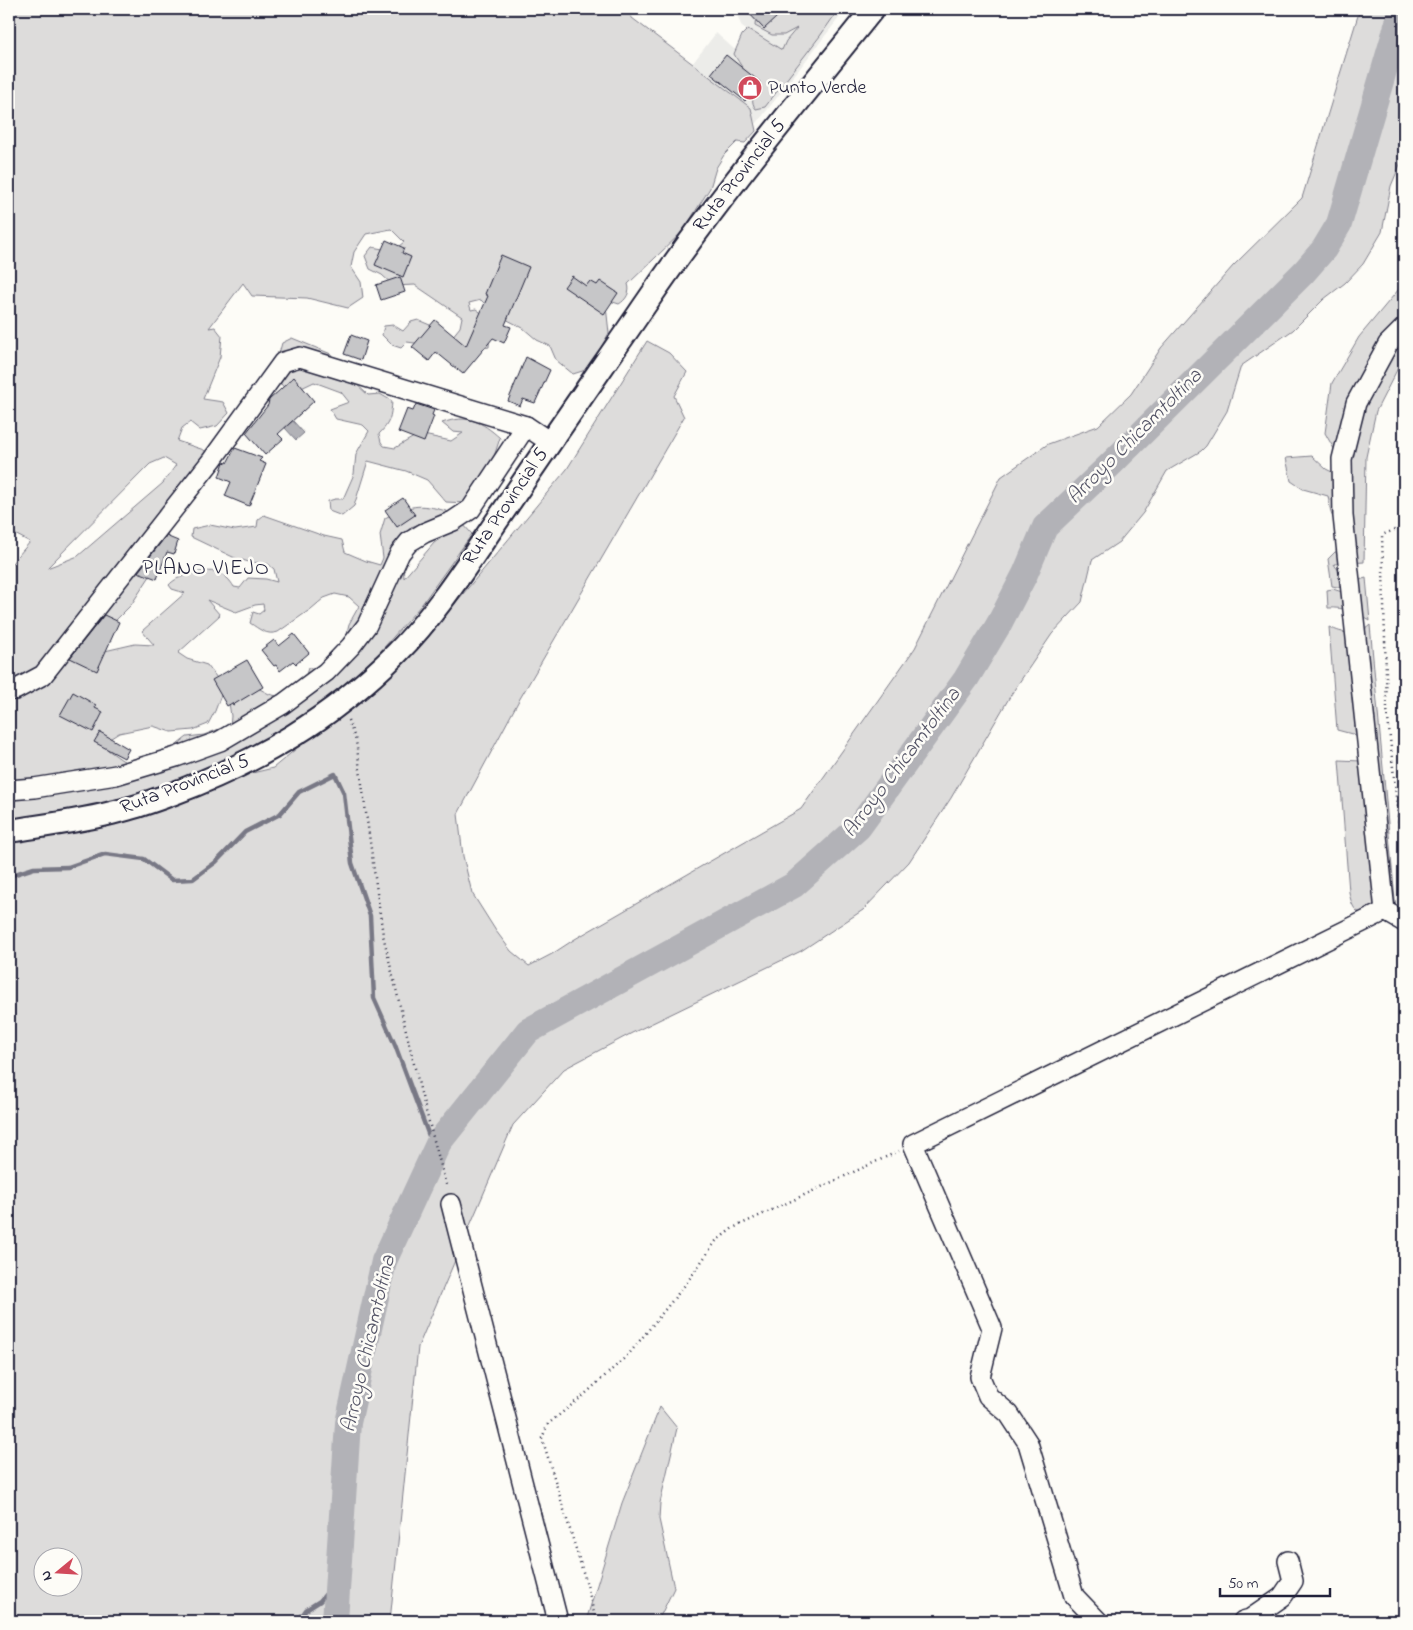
<svg xmlns="http://www.w3.org/2000/svg" width="1413" height="1630" font-family="'Indie Flower',sans-serif">
  <rect width="100%" height="100%" fill="#fdfcf7"/>
  <filter id="ink" filterUnits="userSpaceOnUse"><feTurbulence type="fractalNoise" baseFrequency=".02" numOctaves="2"/><feDisplacementMap in="SourceGraphic" scale="10" xChannelSelector="R" yChannelSelector="G"/><feConvolveMatrix kernelMatrix="1 2 1 2 8 2 1 2 1" color-interpolation-filters="sRGB"/></filter>
  <g filter="url(#ink)">
    <polygon fill="#ecece9" points="738,9 846,9 757,123 682,73 689,68 716,33 778,88 792,72 741,25 737,14"/>
    <g fill="#dddcdb" stroke="#807f8b" fill-rule="evenodd">
      <path d="M9,9h620l3,9 119,90 5,23 -11,12 -8,-1 -13,13 -8,13 -6,20 -27,43 -55,53c3,8 -2,16 -9,20l-9,-3 -5,-4 4,36 -20,36 -16,5 -17,-14 -6,-14 -13,-6 -14,-12 -29,-15 -13,-13 -12,3 2,7 5,-1 15,11 -2,27 -18,3 -19,-13 8,-10 2,-10 -47,-32 -21,1 -12,-11 -12,-6 -5,-13 7,-9 21,4 11,-9 -13,-13 -25,5 -12,18 -3,15 10,15 2,16 -15,10 -41,-10 -55,-2 -9,-13 -34,45 6,-1 7,9 -2,21 -17,42 20,3 6,11 -12,13 -17,4 -10,-8 -8,6 -5,13 27,9 11,11 -43,60 -16,46 -25,38 -24,24 -11,24 39,-9 19,1 -12,-14 43,-38 -13,-4 -3,-4c8,-10 35,-16 48,-13 8,3 13,8 17,15l6,1 8,-10 18,1 11,3 -3,-13 -6,-5 -19,-2 -14,-4 -44,-21 1,-8 18,-4 25,5 22,-3 1,-7 6,-5 60,21 18,4 3,12 21,9 14,4 3,-7 -3,-23 5,-17c25,-13 34,-15 61,-7l1,9 -22,2 -14,5 -13,18 5,19 1,14 30,-35 28,-20 10,11 -50,70 -63,72 -36,28 -84,56 -122,46 156,-38 145,-120 149,-179 80,-128 22,12 18,19 -13,24 10,21 -166,285 -60,112 5,42 9,37 24,38 15,20 18,15 23,-12 23,-15 226,-130 114,-161 86,-171 47,-33 50,-18 33,-32 30,-46 72,-82 69,-68 58,-189h44v146l-13,31 -9,46 -19,32 -18,19 -21,16 -31,31 -52,36 -14,45 -21,35 -5,5 -34,20 -24,42 -24,29 -27,18 -10,42 -30,32 -40,59 -61,105 -42,64 -46,48 -62,41 -169,82 -68,36 -51,56 -95,222 -28,274h-381v-1043l3,-15 18,-21 -21,-11zM164,458l12,7 -13,18 -85,73 -31,12 103,-104zM335,594l14,3 10,9 -10,18 -2,8 3,3 -18,37 -14,-5 -10,1 -8,26 -8,6 -23,-6 -13,-7 -28,9 3,20 -1,12 -11,1 -15,6 -17,2 -42,33 -23,-10 -14,-10v-10l11,-7 34,-7 18,6 22,-2 15,-6 7,-13 9,-24 -17,-22 -20,-6 -9,-6 42,-38 -13,-15 29,12 19,-7 8,-1 1,6 -5,4 -6,-2 -3,11c9,6 17,13 28,9l33,-23 13,-11zM42,1558h30v30h-30z"/>
      <path d="M759,9h80l-19,27 -55,71 -9,2c-6,-7 -2,-15 -4,-23 -3,-9 -13,-23 -18,-32l8,-19 6,-6 34,21 4,-9 11,-13 -13,7h-12l-17,-9 1,-13z"/>
      <path d="M1404,283v77l-4,4 -24,47 -10,46 -2,105 -30,2c4,9 16,12 25,16l7,-2 4,43c-12,-9 -27,-14 -42,-13l-1,-18 6,-1 9,3 1,-4 -11,-2 -4,-27 7,-7h10l1,-2 -15,-37 -3,-17 -25,-7 -12,-8 -5,-23 26,-2 14,13 10,5 2,-18 -13,-23 7,-50 27,-46z"/>
      <polygon points="418,320 437,328 422,344 407,342 401,348 392,345 382,335 384,326 393,325 403,331 411,322"/>
      <path d="M292,338l39,16 5,11 32,30 12,-1 12,7c-1,16 -2,22 -13,33l2,8 3,4 11,2 24,-14 32,7 12,-8 -10,-1 -11,-9c26,-9 39,-2 58,15l-11,34 -23,31 -20,-1 -19,-22 -21,-9 -38,-10 -14,45 -12,10 -13,-5 -1,-10 7,-2h8l11,-25 2,-20 13,-23 -6,-6 -27,-6 -6,-10 19,-7 -8,-10 -27,-10 -25,12 -11,-14 2,-30 2,-7z"/>
      <path d="M1370,625l26,286 8,14v9c-7,-5 -15,-12 -23,-15 -21,-8 -27,-1 -32,-27l-10,-132 22,1v-22l-9,-5 -15,-4 -8,-103c15,7 28,10 41,-2z"/>
      <polygon points="660,1407 677,1428 660,1503 659,1519 674,1588 658,1621 586,1621 622,1503"/>
    </g>
    <polygon fill="#b2b2b7" stroke="#787885" points="293,421 304,433 296,440 285,428"/>
    <g fill="none" stroke-linecap="round" stroke-linejoin="round">
      <g stroke="#787885" stroke-width="4.5">
        <polyline points="9,876 34,868 68,867 105,854 144,859 172,880 193,879 216,862 245,832 280,814 299,792 335,774 344,793 352,863 370,916 374,998 395,1045 435,1152"/>
        <polyline points="298,1621 306,1610 320,1601 330,1589 339,1565"/>
      </g>
      <polyline stroke="#b2b2b7" stroke-width="26" points="335,1621 348,1423 384,1261 439,1142 528,1031 794,885 859,827 966,679 999,624 1025,574 1045,527 1111,464 1304,272 1324,249 1339,224 1402,9"/>
    </g>
    <g fill="#c6c6c8" stroke="#22223b">
      <polygon points="745,9 770,9 777,17 764,29"/>
      <polygon points="726,55 760,82 745,101 711,74"/>
      <polygon points="386,240 404,248 402,253 411,257 403,277 375,265"/>
      <polygon points="501,255 529,267 505,325 511,327 504,343 493,338 463,374 436,352 429,361 412,347 435,320 466,346 488,296 485,294"/>
      <polygon points="572,276 586,286 590,281 597,285 600,281 618,293 604,314 564,287"/>
      <polygon points="400,277 405,292 381,300 376,285"/>
      <polygon points="351,335 367,341 361,360 344,354"/>
      <polygon points="526,357 550,370 535,403 523,399 520,406 508,401"/>
      <polygon points="294,377 314,401 278,434 283,439 265,455 246,433 268,405 269,400"/>
      <polygon points="416,404 434,410 432,415 434,416 424,442 398,432 407,409 413,411"/>
      <polygon points="235,448 262,458 259,461 266,464 249,506 225,496 231,482 219,477 224,462 227,463"/>
      <polygon points="403,498 415,515 397,527 385,510"/>
      <polygon points="166,536 178,541 174,554 167,552 157,579 138,572"/>
      <polygon points="104,615 119,622 97,671 70,658"/>
      <polygon points="294,634 309,653 296,664 293,661 280,671 276,665 274,666 261,650 274,640 279,646"/>
      <polygon points="247,660 263,687 233,705 232,703 227,706 212,680"/>
      <polygon points="73,692 96,705 95,708 103,712 93,732 60,715"/>
      <polygon points="100,732 129,749 124,758 94,742"/>
    </g>
    <g fill="none" stroke-linecap="round" stroke-linejoin="round">
      <defs>
        <g id="minor">
          <polyline points="9,690 15,690 43,675 212,460 283,362 300,357 526,426 550,442"/>
          <polyline points="9,790 34,788 116,775 176,757 220,741 283,704 326,672 351,646 367,625 400,553 409,542 424,533 453,521 471,509 526,426"/>
          <polyline points="1385,911 1343,516 1342,459 1356,403 1388,344 1404,328"/>
          <polyline points="1385,911 1404,922"/>
          <polyline points="451,1204 558,1621"/>
          <polyline points="1098,1621 1074,1596 1028,1443 1009,1414 988,1396 980,1377 992,1328 913,1144 1385,911"/>
          <polyline points="1243,1621 1250,1619 1282,1597 1293,1581 1288,1561"/>
        </g>
        <path id="major" d="M9,831c37,-6 74,-10 110,-20 18,-4 36,-11 53,-17 86,-32 159,-75 225,-141 42,-42 74,-95 108,-144 47,-70 96,-140 144,-210 69,-101 148,-195 224,-290"/>
      </defs>
      <use href="#minor" stroke="#22223b" stroke-width="22"/>
      <use href="#major" stroke="#22223b" stroke-width="26"/>
      <g stroke="#22223b" stroke-width="2.5" stroke-dasharray="1 4" stroke-linecap="butt">
        <polyline points="1404,526 1382,535 1387,709 1404,875"/>
        <polyline points="348,720 356,741 383,935 421,1093 447,1188"/>
        <polyline points="596,1621 587,1585 542,1438 548,1424 584,1395 629,1354 685,1285 716,1241 733,1228 899,1151"/>
        <polyline points="1395,1621 1404,1618"/>
      </g>
      <use href="#minor" stroke="#fdfcf7" stroke-width="19"/>
      <use href="#major" stroke="#fdfcf7" stroke-width="22"/>
    </g>
  </g>
  <defs>
    <symbol id="shop-disc" viewBox="-11 -11 22 22"><circle r="9.5" fill="#d1495b" stroke="#fdfcf7"/><path d="M-5-2.5h2.3a2.7 3.5 0 0 1 5.4 0H5L5.5 6h-11ZM-1.5-2.5h3a1.5 2.3 0 0 0-3 0Z" fill="#fff"/></symbol>
  </defs>
  <g fill-rule="evenodd">
    <use href="#shop-disc" x="736" y="74" width="28" height="28"/>
  </g>
  <g text-anchor="middle" dominant-baseline="central" stroke-width="5" stroke-linejoin="round" paint-order="stroke">
    <g font-size="20" fill="#22223b" stroke="#fdfcf7" text-anchor="start">
      <text x="768" y="88">Punto Verde</text>
    </g>
    <g font-size="20" fill="#22223b" stroke="#fdfcf7">
      <text transform="translate(740 176) rotate(-52)">Ruta Provincial 5</text>
      <text transform="translate(506 507) rotate(-56)">Ruta Provincial 5</text>
      <text transform="translate(185 785) rotate(-21)">Ruta Provincial 5</text>
    </g>
    <g font-size="21" font-style="italic" fill="#545466" stroke="#fdfcf7">
      <text transform="translate(1135 437) rotate(-45)">Arroyo Chicamtoltina</text>
      <text transform="translate(902 763) rotate(-53)">Arroyo Chicamtoltina</text>
      <text transform="translate(369 1344) rotate(-77)">Arroyo Chicamtoltina</text>
    </g>
    <g font-size="21" letter-spacing="1" fill="#22223b" stroke="#fdfcf7">
      <text x="206" y="569">PLANO VIEJO</text>
    </g>
  </g>
  <rect width="1413" height="1630" fill="none" stroke="#fdfcf7" stroke-width="30"/>
  <rect x="15" y="15" width="1383" height="1600" fill="none" stroke="#22223b" stroke-width="2" filter="url(#ink)"/>
  <g transform="translate(58 1572) rotate(252)"><circle r="24" fill="#fdfcf7" stroke="#a5a5ac"/>
  <path d="M0-4L9 19L0 12L-9 19Z" fill="#d1495b"/>
  <text y="-8" font-size="14" font-weight="bold" text-anchor="middle" fill="#22223b">N</text>
  </g>
  <path d="M1220 1588v8h110v-8" fill="none" stroke="#22223b" stroke-width="2.5"/>
  <text x="1228" y="1588" font-size="15" fill="#22223b" stroke="#fdfcf7" stroke-width="4" paint-order="stroke">50 m</text>
</svg>
